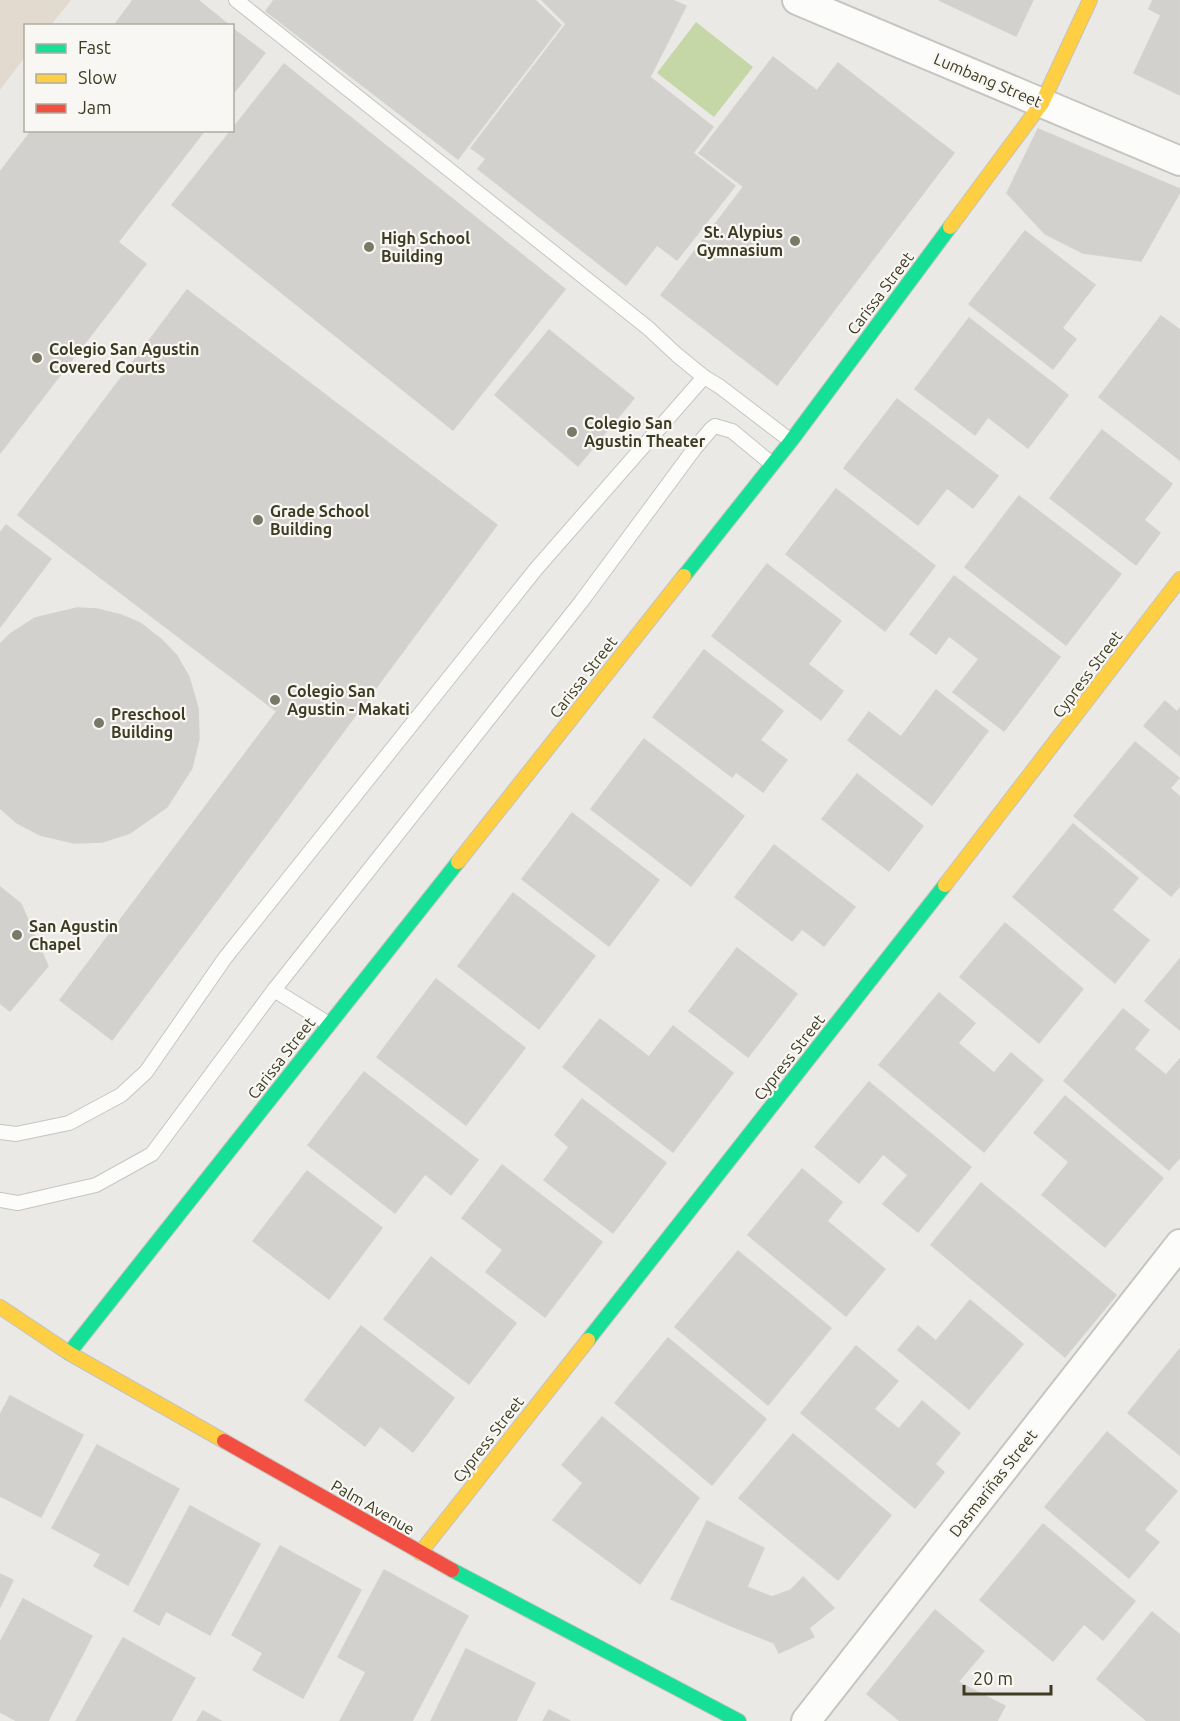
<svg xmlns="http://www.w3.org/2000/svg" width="1180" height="1721" font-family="Ubuntu,sans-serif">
  <rect width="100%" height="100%" fill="#eae9e5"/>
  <polygon fill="#e2dacf" points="0,0 71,0 51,25 26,26 25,57 0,90"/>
  <polygon fill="#c5d7a7" points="696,22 753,67 714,117 657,73"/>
  <g fill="#d2d1cd" stroke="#d3d2ce" stroke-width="1.5">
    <polygon points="133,0 198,0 230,26 114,26"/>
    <polygon points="535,0 561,25 458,159 266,11 274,0"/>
    <polygon points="542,0 672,0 686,6 650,77 713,127 693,153 735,186 677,260 657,245 626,285 478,169 486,159 471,148 566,24"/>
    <polygon points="939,0 1033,0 1016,36"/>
    <polygon points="1153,0 1180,0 1180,95 1134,73 1161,15 1149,9"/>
    <polygon points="232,28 265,53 232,95"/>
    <polygon points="773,57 817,91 744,187 699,153"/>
    <polygon points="838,63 954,153 777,385 661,295"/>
    <polygon points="284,64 565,289 453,430 172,205"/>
    <polygon points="1038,129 1180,189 1180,192 1141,261 1083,253 1045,234 1007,193"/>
    <polygon points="32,130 205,130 118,242 146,264 0,453 0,172"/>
    <polygon points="1025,231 1095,285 1062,328 1076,339 1053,369 969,304"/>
    <polygon points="187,290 497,525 329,751 18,515"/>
    <polygon points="1161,316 1180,330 1180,460 1099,397"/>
    <polygon points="969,318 1068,395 1028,448 988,417 975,435 915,389"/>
    <polygon points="549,330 634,398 578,466 495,395"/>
    <polygon points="897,399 998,476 973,508 947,488 918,525 844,468"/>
    <polygon points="1102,430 1172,484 1144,520 1160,533 1136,565 1050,498"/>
    <polygon points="836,489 935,566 885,631 786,554"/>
    <polygon points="1019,496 1121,574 1066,645 965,567"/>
    <polygon points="6,525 51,559 0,627 0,533"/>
    <polygon points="767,564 841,621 808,664 843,691 821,720 712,636"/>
    <polygon points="954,576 1060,657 1004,731 953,692 979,659 949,636 936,654 910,634"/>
    <polygon points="77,608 97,609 121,615 140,623 162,640 177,656 189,677 198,708 199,739 192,768 167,807 130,833 102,842 74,843 40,835 17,823 0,808 0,644 10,634 35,618"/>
    <polygon points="704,650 783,711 760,740 787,760 763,792 736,772 732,777 653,717"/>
    <polygon points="936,690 988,731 932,805 848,740 869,712 901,737"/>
    <polygon points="1165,701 1177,712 1180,708 1180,756 1144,726"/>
    <polygon points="277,711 329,751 112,1040 60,1000"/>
    <polygon points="644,739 744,816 691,886 591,809"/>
    <polygon points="1135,742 1179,778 1170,788 1180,797 1180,886 1171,896 1074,816"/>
    <polygon points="857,774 923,826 889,871 822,819"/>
    <polygon points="572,813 659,880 609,946 522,879"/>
    <polygon points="1073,824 1138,878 1112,910 1149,940 1115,983 1013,897"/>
    <polygon points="774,845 855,907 824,946 802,929 792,941 735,897"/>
    <polygon points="0,887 21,904 48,966 10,1011 0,1003"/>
    <polygon points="513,893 595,956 539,1029 458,966"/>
    <polygon points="1005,923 1083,989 1039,1043 960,977"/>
    <polygon points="737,948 797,994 748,1057 689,1011"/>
    <polygon points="1180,959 1180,1030 1145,1001"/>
    <polygon points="436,979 525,1048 466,1125 377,1057"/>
    <polygon points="939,993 975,1023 958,1043 994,1073 1011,1053 1043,1080 984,1152 879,1065"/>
    <polygon points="1123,1009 1149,1030 1134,1049 1166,1075 1180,1059 1180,1157 1169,1170 1064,1081"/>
    <polygon points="600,1019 649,1057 673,1026 733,1073 673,1152 563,1067"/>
    <polygon points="364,1072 478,1160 451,1195 425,1174 395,1213 308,1145"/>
    <polygon points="869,1082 971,1167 918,1232 883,1204 908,1175 883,1154 859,1183 815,1147"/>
    <polygon points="1065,1096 1163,1178 1105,1247 1042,1195 1069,1162 1034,1133"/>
    <polygon points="582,1099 666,1163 613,1233 544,1180 569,1147 555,1135"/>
    <polygon points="502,1165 602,1242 545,1317 486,1272 503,1250 462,1218"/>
    <polygon points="802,1169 842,1202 827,1221 885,1269 846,1316 748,1235"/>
    <polygon points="307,1171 382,1228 329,1299 253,1241"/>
    <polygon points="981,1183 1116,1295 1065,1357 931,1245"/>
    <polygon points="738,1251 831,1328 768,1405 675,1327"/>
    <polygon points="431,1257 516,1323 469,1384 384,1319"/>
    <polygon points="970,1300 1023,1344 969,1409 898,1350 918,1326 936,1341"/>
    <polygon points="361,1326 454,1398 413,1452 380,1426 365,1446 305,1400"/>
    <polygon points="668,1338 766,1419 712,1485 615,1403"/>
    <polygon points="856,1346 898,1381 874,1409 899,1429 922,1401 960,1433 935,1464 944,1472 915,1508 801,1413"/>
    <polygon points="1180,1349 1180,1455 1128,1413"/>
    <polygon points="10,1396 83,1435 41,1517 0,1496 0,1415"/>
    <polygon points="602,1417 699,1498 640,1584 553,1520 583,1483 562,1465"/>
    <polygon points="1107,1432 1177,1491 1144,1530 1159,1542 1129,1578 1045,1507"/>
    <polygon points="793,1434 891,1515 838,1580 739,1498"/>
    <polygon points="97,1445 179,1489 128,1585 94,1566 101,1554 52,1528"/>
    <polygon points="190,1506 260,1544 210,1635 166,1611 159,1625 134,1611"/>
    <polygon points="707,1521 764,1548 747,1587 772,1597 791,1590 803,1577 834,1608 809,1628 814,1637 779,1653 774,1643 729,1625 671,1599"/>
    <polygon points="1043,1524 1135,1601 1103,1640 1084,1624 1053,1661 980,1600"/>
    <polygon points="280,1546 361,1590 303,1698 253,1670 263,1653 232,1635"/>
    <polygon points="384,1570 468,1616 412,1721 340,1721 366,1672 338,1657"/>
    <polygon points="0,1574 13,1580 0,1607"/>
    <polygon points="23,1599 92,1636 48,1721 17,1721 0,1712 0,1642"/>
    <polygon points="935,1610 984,1651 958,1682 1005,1706 997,1721 900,1721 867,1694"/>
    <polygon points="1152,1612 1180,1635 1180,1721 1147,1721 1097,1679"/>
    <polygon points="123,1638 195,1678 171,1721 76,1721"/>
    <polygon points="466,1649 535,1683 516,1721 431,1721"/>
    <polygon points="549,1710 570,1721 543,1721"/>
    <polygon points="203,1711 221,1721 197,1721"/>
  </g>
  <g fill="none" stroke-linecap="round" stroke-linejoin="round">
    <defs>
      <g id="lane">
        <polyline points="236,0 648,328 677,355 704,377"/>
        <polyline points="274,990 329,1024"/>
        <polyline points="0,1132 16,1134 69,1123 121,1095 146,1072 225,958 536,569 704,377 719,386 791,441"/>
        <polyline points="0,1200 18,1203 96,1185 152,1154 274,990 581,602 695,448 712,428 715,426 732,431 772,464"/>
      </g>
      <g id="street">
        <polyline points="797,0 1180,161"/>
        <polyline points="806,1721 1180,1244"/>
      </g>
      <g id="fast">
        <polyline points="684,576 791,441 950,227"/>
        <polyline points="588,1340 945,885"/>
        <polyline points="69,1353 458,862"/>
        <polyline points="452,1570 739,1721"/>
      </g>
      <g id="slow">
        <polyline points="950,227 1042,103 1090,0"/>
        <polyline points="458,862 684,576"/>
        <polyline points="945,885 1180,579"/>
        <polyline points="0,1307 69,1353 224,1441"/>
        <polyline points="420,1553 588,1340"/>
      </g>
      <polyline id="jam" points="224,1441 452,1570"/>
    </defs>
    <use href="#lane" stroke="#c6c5c1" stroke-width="16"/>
    <use href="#street" stroke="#c6c5c1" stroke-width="32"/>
    <use href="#fast" stroke="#c4c3bd" stroke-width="16"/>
    <use href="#slow" stroke="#c4c3bd" stroke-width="16"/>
    <use href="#jam" stroke="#c4c3bd" stroke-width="16"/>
    <use href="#lane" stroke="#fcfcfb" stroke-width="14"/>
    <use href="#street" stroke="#fcfcfb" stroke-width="28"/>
    <use href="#fast" stroke="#16e098" stroke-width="14"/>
    <use href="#slow" stroke="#ffcf43" stroke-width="14"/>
    <use href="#jam" stroke="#f24e42" stroke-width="14"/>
  </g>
  <g fill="#7a7967" stroke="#f9f7f3" stroke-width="2">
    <circle cx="795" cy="241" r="6"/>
    <circle cx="369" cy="247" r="6"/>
    <circle cx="37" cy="358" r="6"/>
    <circle cx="572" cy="432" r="6"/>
    <circle cx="258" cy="520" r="6"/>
    <circle cx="275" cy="700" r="6"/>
    <circle cx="99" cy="723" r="6"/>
    <circle cx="17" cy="935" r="6"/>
  </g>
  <g text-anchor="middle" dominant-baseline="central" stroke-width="4.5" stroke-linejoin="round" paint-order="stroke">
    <g font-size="16" fill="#3d3c23" stroke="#f9f7f3">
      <text transform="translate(988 80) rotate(23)">Lumbang Street</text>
      <text transform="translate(880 293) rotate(-53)">Carissa Street</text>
      <text transform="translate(1087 674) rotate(-53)">Cypress Street</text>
      <text transform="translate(583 677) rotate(-52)">Carissa Street</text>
      <text transform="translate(789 1057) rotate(-52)">Cypress Street</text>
      <text transform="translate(281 1058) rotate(-52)">Carissa Street</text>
      <text transform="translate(488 1439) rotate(-52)">Cypress Street</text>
      <text transform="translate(993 1483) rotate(-52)">Dasmariñas Street</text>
      <text transform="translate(373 1507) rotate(30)">Palm Avenue</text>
    </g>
    <g font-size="16" font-weight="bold" fill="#3d3c23" stroke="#f9f7f3" text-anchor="start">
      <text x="783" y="232" text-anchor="end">St. Alypius<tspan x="783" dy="18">Gymnasium</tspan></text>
      <text x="381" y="238">High School<tspan x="381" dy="18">Building</tspan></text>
      <text x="49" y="349">Colegio San Agustin<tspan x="49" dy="18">Covered Courts</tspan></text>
      <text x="584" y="423">Colegio San<tspan x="584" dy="18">Agustin Theater</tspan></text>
      <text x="270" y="511">Grade School<tspan x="270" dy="18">Building</tspan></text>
      <text x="287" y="691">Colegio San<tspan x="287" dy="18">Agustin - Makati</tspan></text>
      <text x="111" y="714">Preschool<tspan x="111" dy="18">Building</tspan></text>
      <text x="29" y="926">San Agustin<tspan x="29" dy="18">Chapel</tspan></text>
    </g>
  </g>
  <rect x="24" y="24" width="210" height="108" fill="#f9f7f3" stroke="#aeaca0" stroke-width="1.5"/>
  <rect x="36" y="44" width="30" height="9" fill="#16e098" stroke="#aeaca0" stroke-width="1.5"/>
  <text x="78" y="54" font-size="18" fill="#3d3c23">Fast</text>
  <rect x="36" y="74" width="30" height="9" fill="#ffcf43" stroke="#aeaca0" stroke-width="1.5"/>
  <text x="78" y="84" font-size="18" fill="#3d3c23">Slow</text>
  <rect x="36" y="104" width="30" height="9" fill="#f24e42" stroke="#aeaca0" stroke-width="1.5"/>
  <text x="78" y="114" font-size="18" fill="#3d3c23">Jam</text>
  <path d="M964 1685v9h87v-9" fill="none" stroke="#3d3c23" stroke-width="3"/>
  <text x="973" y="1685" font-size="18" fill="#3d3c23" stroke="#f9f7f3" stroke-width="4.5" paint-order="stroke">20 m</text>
</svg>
